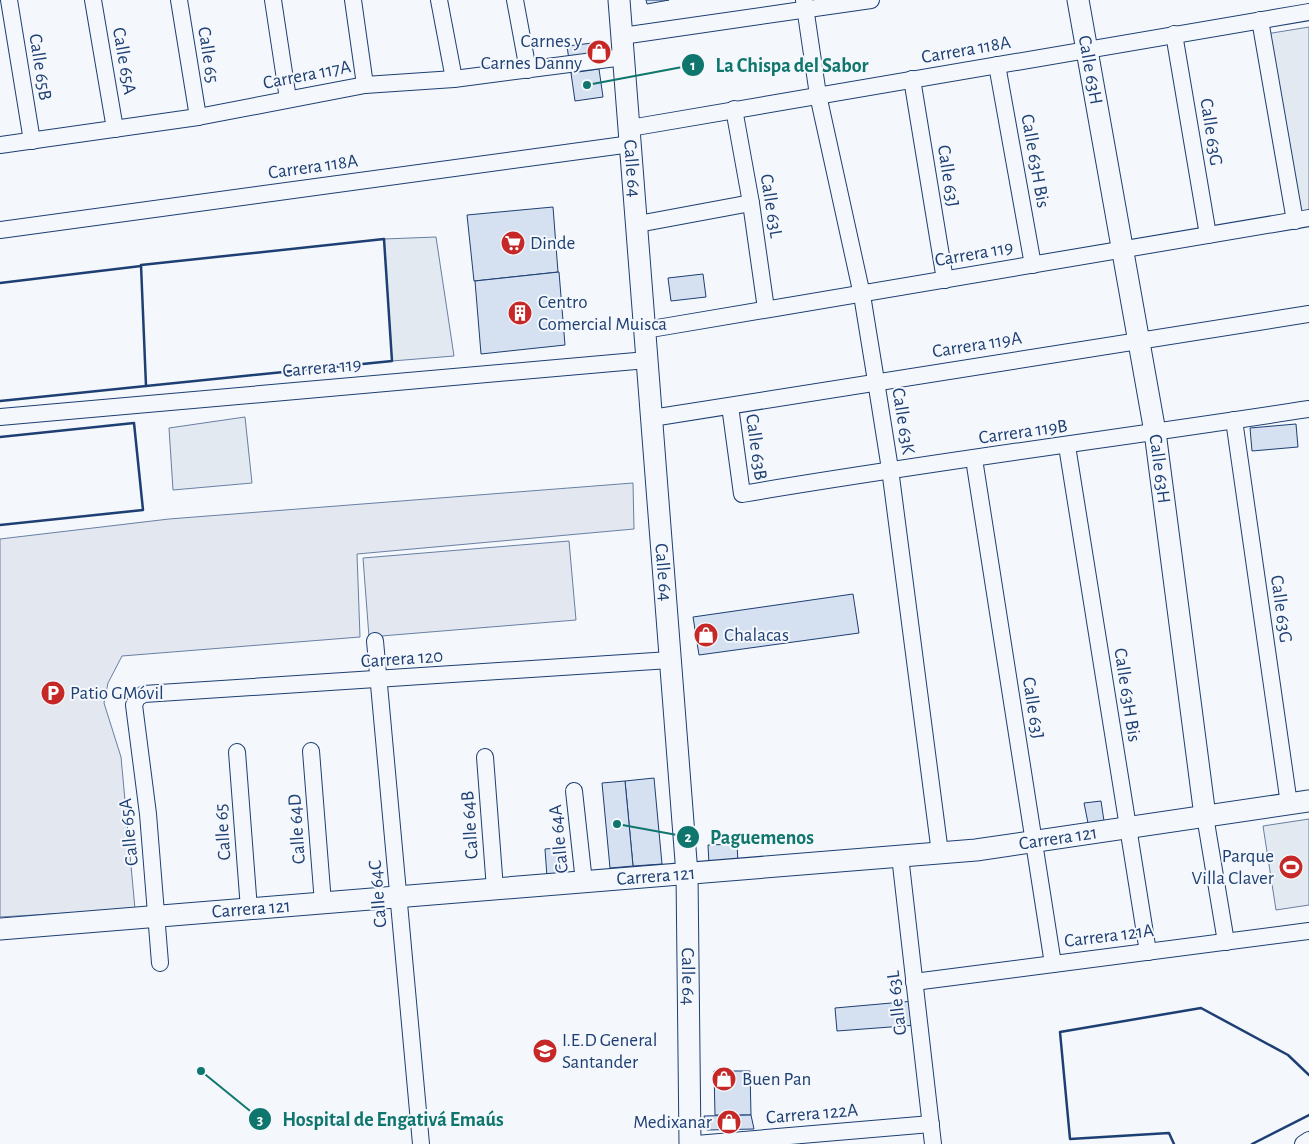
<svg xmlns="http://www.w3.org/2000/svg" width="1309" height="1144" font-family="'Alegreya Sans',sans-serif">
  <rect width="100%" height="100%" fill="#f4f7fb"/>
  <g fill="#e3e9f0" stroke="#687fa3">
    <polygon points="1309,27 1309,213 1297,215 1266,34"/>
    <polygon points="436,237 454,356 392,361 384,239"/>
    <polygon points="245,417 252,483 173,490 169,428"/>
    <polygon points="1309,819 1309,905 1276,910 1263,826"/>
  </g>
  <g fill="#e3e8f0" stroke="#687fa3">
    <polygon points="633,483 634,529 357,554 360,637 122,656 108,683 104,703 121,757 135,909 0,917 0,539 169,519"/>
    <polygon points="569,541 576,620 369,637 363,558"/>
  </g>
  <g fill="#d5e0f0" stroke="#1d3f73">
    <polygon points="646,0 669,0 647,4"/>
    <polygon points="601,42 603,55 569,60 567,46"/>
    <polygon points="599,69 603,97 575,101 571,73"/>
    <polygon points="553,207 558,272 474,281 467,215"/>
    <polygon points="559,272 565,345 481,354 475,281"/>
    <polygon points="703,274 706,297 671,301 668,278"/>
    <polygon points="1296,424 1298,447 1252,451 1250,428"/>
    <polygon points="853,594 859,633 699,655 693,617"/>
    <polygon points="654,778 662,864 633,866 625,781"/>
    <polygon points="625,781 633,866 610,868 602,783"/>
    <polygon points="1101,801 1104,821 1088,823 1084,803"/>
    <polygon points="737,844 738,863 709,864 708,845"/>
    <polygon points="557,848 561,875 547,877 545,849"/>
    <polygon points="914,1001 917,1025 837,1031 835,1008"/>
    <polygon points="714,1071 750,1071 751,1115 715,1115"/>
    <polygon points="751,1115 754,1129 707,1130 704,1116"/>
  </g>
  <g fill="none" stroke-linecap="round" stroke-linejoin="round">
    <defs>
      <g id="minor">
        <polyline points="9,0 32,141"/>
        <polyline points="93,0 115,129"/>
        <polyline points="179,0 198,117"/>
        <polyline points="273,0 288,99"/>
        <polyline points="353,0 365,85"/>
        <polyline points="439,0 454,79"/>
        <polyline points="515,0 528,70"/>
        <polyline points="804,0 818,95 862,295 876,381 890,469 940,853"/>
        <polyline points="1260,20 1295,221"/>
        <polyline points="1174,34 1208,235"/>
        <polyline points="622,36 871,0"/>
        <polyline points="997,65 1033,265"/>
        <polyline points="912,79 945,280"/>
        <polyline points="734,109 751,203 766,309"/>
        <polyline points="630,128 1309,12"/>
        <polyline points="0,145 198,117 365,85 454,79 624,57"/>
        <polyline points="638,224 751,203"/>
        <polyline points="0,230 631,144"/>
        <polyline points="645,330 1309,218"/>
        <path d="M730,406l12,88c188,-32 378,-56 567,-85"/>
        <polyline points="0,417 647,360"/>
        <polyline points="652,418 1309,314"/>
        <polyline points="1234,420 1289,804"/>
        <polyline points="1067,446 1148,952"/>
        <polyline points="974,459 1053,964"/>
        <polyline points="375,641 421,1144"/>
        <polyline points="311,751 323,903"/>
        <polyline points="237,752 249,909"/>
        <polyline points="485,757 495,889"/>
        <polyline points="574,791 584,882"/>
        <polyline points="1205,816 1226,942"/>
        <polyline points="900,856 933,1144"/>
        <polyline points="160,963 148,814 134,705 137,698 144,694 670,660"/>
        <polyline points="914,982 1309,931"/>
        <polyline points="696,1144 931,1124"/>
        <polyline points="1303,1144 1309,1140"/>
      </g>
      <g id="tertiary">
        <path id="s1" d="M619,0l68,874 3,270"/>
        <path id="s2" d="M1078,0l77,432 50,384"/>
        <path id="s3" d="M0,929l976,-79 333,-49"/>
      </g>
    </defs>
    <use href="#minor" stroke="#1d3f73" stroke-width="18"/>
    <use href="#tertiary" stroke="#1d3f73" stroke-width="23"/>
    <use href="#minor" stroke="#f4f7fb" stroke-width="16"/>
    <use href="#tertiary" stroke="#f4f7fb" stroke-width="21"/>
    <g stroke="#1d3f73" stroke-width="2.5">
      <polygon points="384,239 392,361 146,386 141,265"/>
      <polyline points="0,283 141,266"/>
      <polyline points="0,401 146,386"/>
      <polyline points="0,437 134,423 143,510 0,525"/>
      <polyline points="1174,1144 1169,1133 1070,1139 1060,1032 1201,1008 1288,1055 1309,1075"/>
      <polyline points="1252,1144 1309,1115"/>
    </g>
  </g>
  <defs>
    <symbol id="shop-disc" viewBox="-11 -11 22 22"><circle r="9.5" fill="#c62828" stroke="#f4f7fb"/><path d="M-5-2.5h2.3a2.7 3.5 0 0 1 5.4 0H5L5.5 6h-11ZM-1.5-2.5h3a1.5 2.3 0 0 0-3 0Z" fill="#fff"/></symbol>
    <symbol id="supermarket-disc" viewBox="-11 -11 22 22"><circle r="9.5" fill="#c62828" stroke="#f4f7fb"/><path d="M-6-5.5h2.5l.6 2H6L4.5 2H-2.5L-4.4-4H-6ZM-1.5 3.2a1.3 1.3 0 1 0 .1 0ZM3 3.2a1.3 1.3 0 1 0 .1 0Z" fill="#fff"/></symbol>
    <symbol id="building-disc" viewBox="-11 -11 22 22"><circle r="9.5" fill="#c62828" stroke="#f4f7fb"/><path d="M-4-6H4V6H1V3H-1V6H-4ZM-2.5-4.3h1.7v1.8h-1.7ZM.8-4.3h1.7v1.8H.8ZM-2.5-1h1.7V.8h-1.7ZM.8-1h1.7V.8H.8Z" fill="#fff"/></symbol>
    <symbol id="parking-disc" viewBox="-11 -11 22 22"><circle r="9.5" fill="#c62828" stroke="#f4f7fb"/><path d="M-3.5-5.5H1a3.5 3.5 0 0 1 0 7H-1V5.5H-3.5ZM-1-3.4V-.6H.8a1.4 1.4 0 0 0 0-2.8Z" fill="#fff"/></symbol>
    <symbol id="stadium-disc" viewBox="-11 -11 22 22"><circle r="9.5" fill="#c62828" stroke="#f4f7fb"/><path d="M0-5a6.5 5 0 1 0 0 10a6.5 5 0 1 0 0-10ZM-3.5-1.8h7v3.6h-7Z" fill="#fff"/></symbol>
    <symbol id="school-disc" viewBox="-11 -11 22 22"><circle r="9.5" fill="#c62828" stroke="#f4f7fb"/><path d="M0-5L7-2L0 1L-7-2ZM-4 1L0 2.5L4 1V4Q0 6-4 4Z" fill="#fff"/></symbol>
  </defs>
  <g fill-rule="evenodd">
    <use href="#shop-disc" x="585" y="38" width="28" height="28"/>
    <use href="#supermarket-disc" x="499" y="229" width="28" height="28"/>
    <use href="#building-disc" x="506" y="299" width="28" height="28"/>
    <use href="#shop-disc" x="692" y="621" width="28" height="28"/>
    <use href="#parking-disc" x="39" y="679" width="28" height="28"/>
    <use href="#stadium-disc" x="1277" y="853" width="28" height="28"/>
    <use href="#school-disc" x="531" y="1037" width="28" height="28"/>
    <use href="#shop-disc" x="710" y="1065" width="28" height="28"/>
    <use href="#shop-disc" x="715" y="1108" width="28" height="28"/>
  </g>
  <g text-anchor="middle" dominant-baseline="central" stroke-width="4" stroke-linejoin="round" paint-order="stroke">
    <g font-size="19" fill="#1d3f73" stroke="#f4f7fb" text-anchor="start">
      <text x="582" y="41" text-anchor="end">Carnes y<tspan x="582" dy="22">Carnes Danny</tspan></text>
      <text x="530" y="243">Dinde</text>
      <text x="538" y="302">Centro<tspan x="538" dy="22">Comercial Muisca</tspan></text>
      <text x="724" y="635">Chalacas</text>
      <text x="70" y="693">Patio GMóvil</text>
      <text x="1274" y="856" text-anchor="end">Parque<tspan x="1274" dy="22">Villa Claver</tspan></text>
      <text x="562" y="1040">I.E.D General<tspan x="562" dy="22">Santander</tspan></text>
      <text x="742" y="1079">Buen Pan</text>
      <text x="712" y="1122" text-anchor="end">Medixanar</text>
    </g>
    <g font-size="19" fill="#1d3f73" stroke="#f4f7fb">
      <text transform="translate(966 50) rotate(-10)">Carrera 118A</text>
      <text transform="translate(208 55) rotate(81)">Calle 65</text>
      <text transform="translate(124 61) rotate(80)">Calle 65A</text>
      <text transform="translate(40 67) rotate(81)">Calle 65B</text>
      <text stroke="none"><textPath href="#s2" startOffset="71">Calle 63H</textPath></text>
      <text transform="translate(307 75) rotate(-11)">Carrera 117A</text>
      <text transform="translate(1211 132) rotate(81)">Calle 63G</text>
      <text transform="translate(1035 161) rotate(80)">Calle 63H Bis</text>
      <text transform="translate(313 167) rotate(-8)">Carrera 118A</text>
      <text stroke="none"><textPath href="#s1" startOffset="169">Calle 64</textPath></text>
      <text transform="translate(948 176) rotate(81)">Calle 63J</text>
      <text transform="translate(771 206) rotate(81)">Calle 63L</text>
      <text transform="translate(974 254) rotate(-10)">Carrera 119</text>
      <text transform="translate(977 345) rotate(-9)">Carrera 119A</text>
      <text transform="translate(322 368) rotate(-5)">Carrera 119</text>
      <text transform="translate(903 421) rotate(81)">Calle 63K</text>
      <text transform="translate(1023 432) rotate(-8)">Carrera 119B</text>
      <text transform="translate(756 447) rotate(82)">Calle 63B</text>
      <text stroke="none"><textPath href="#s2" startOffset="476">Calle 63H</textPath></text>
      <text stroke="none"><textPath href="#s1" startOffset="574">Calle 64</textPath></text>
      <text transform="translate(1281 609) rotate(82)">Calle 63G</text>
      <text transform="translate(402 659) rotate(-4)">Carrera 120</text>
      <text transform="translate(1127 695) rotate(81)">Calle 63H Bis</text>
      <text transform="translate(1033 708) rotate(81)">Calle 63J</text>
      <text transform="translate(470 825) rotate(-94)">Calle 64B</text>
      <text transform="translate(297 829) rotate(-94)">Calle 64D</text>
      <text transform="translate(129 832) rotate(-96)">Calle 65A</text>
      <text transform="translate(223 832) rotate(-94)">Calle 65</text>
      <text stroke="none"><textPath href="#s3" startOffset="1062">Carrera 121</textPath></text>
      <text transform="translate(559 839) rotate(-96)">Calle 64A</text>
      <text stroke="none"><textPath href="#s3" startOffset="658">Carrera 121</textPath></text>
      <text transform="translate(378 894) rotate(-95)">Calle 64C</text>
      <text stroke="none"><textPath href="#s3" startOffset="252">Carrera 121</textPath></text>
      <text transform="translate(1109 936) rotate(-7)">Carrera 121A</text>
      <text stroke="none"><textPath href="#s1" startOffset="979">Calle 64</textPath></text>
      <text transform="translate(897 1003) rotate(-97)">Calle 63L</text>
      <text transform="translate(812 1114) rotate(-5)">Carrera 122A</text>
    </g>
  </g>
  <path fill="none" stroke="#0f766e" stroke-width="2" d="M587 85L693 65M617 824L688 837M201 1071L260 1119"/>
  <g fill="#0f766e" stroke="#f4f7fb" stroke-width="2">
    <circle cx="587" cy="85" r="5"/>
    <circle cx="617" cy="824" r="5"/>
    <circle cx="201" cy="1071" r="5"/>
    <circle cx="693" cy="65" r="12"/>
    <circle cx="688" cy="837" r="12"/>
    <circle cx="260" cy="1119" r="12"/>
  </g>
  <g font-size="15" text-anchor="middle" font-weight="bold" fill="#fff">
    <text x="693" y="70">1</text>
    <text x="688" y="842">2</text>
    <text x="260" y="1125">3</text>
  </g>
  <g font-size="20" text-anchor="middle" font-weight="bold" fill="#0f766e" stroke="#f4f7fb" stroke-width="4" stroke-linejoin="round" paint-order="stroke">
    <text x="792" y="72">La Chispa del Sabor</text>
    <text x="762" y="844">Paguemenos</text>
    <text x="393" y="1126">Hospital de Engativá Emaús</text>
  </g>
</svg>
